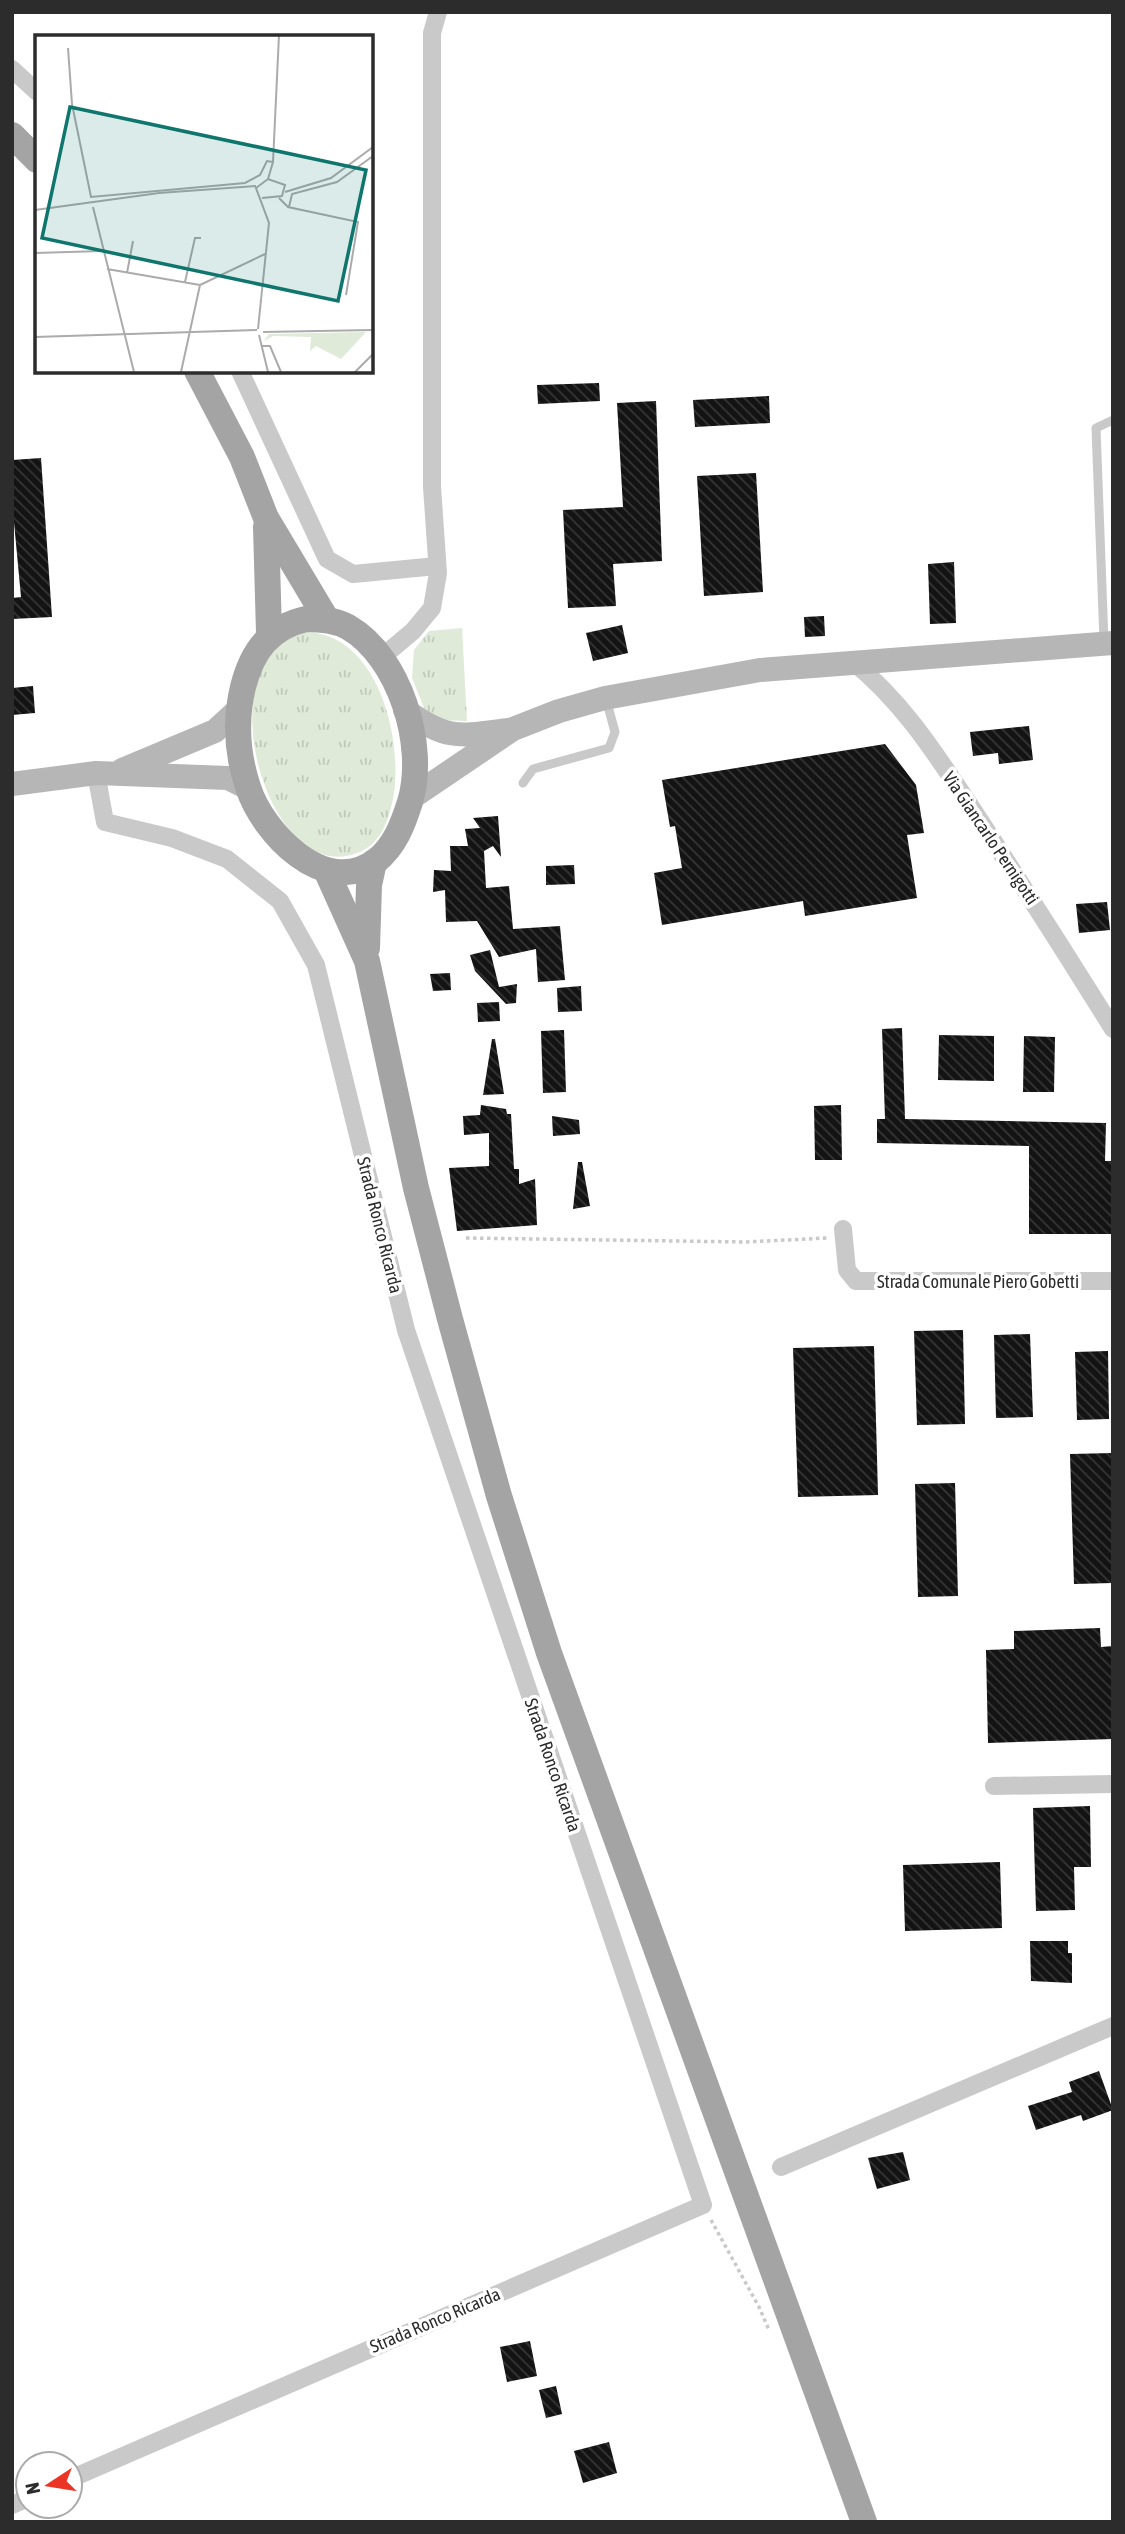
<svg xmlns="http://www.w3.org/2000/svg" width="1125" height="2534" font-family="'Asap Condensed',sans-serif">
  <defs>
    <pattern id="grass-tufts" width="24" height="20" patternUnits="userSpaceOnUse" patternTransform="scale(1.75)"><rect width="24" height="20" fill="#dfead8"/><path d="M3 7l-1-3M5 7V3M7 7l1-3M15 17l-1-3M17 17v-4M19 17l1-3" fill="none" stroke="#c0c9ba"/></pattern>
    <pattern id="building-back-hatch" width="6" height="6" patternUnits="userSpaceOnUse" patternTransform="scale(1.75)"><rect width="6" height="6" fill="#131313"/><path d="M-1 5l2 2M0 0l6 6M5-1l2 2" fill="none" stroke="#363636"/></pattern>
  </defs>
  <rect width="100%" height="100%" fill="#fff"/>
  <g fill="url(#grass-tufts)">
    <polygon points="462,628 467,721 439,720 424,708 412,678 414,650 429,631"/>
    <path d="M308,632c71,4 96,109 85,167 -5,23 -12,45 -36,54 -92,36 -156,-202 -49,-221z"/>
  </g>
  <g fill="url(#building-back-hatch)">
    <polygon points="599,383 600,401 538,404 537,385"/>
    <polygon points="769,396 770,423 695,427 693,400"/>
    <polygon points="656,401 662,561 613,564 616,606 568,608 563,510 623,507 617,403"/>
    <polygon points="41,458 52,617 12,619 12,598 21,597 12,501 12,460"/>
    <polygon points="756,473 763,592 704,596 697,476"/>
    <polygon points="954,562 956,623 930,624 928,564"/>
    <polygon points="824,616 825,636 805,637 804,617"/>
    <polygon points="622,625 628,653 593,661 586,633"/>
    <polygon points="33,686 35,713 12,715 12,688"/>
    <polygon points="1029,726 1033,760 999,764 998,753 973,756 970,732"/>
    <polygon points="885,744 916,785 924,833 907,835 917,898 805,916 803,901 662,925 654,873 682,868 675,826 670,827 662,780"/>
    <polygon points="498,816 501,857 493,846 484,851 486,888 509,886 513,929 560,926 565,980 538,982 536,949 499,957 477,921 446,922 445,890 433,892 434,870 451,871 450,846 468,846 465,829 480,828 473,818"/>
    <polygon points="574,865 575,884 546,885 546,866"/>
    <polygon points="1107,902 1110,930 1079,933 1076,904"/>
    <polygon points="490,950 499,987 517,984 516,1003 506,1004 475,971 470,955"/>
    <polygon points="450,973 451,990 433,991 430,974"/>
    <polygon points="581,986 582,1011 558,1012 557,988"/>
    <polygon points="499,1002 500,1021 478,1022 477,1003"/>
    <polygon points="902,1028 905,1119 1106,1123 1105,1161 1113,1161 1113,1234 1029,1234 1029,1146 877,1143 877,1119 885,1119 882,1029"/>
    <polygon points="564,1030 566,1092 543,1093 541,1031"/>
    <polygon points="939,1035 994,1036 994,1081 938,1080"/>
    <polygon points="1024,1036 1055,1037 1054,1092 1023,1092"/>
    <polygon points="492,1039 495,1039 504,1094 483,1095"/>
    <polygon points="481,1105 506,1109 507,1114 511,1114 514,1169 519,1169 519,1184 535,1179 537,1225 457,1231 449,1168 489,1166 489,1133 464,1135 463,1116 480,1115"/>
    <polygon points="841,1105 842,1160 815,1160 814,1106"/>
    <polygon points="552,1116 579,1120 580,1134 553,1136"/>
    <polygon points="578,1162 582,1162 590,1206 573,1209"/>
    <polygon points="963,1330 965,1424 917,1425 914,1331"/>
    <polygon points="1030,1334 1033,1417 996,1418 994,1335"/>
    <polygon points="874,1346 878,1495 798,1497 793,1348"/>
    <polygon points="1108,1351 1109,1419 1077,1420 1075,1352"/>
    <polygon points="1113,1453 1113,1583 1074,1584 1070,1454"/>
    <polygon points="955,1483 958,1596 918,1597 915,1484"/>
    <polygon points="1100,1628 1101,1647 1113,1646 1113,1739 988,1743 986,1650 1014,1649 1014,1631"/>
    <polygon points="1090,1806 1091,1867 1074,1867 1075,1910 1036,1911 1033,1808"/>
    <polygon points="1000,1862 1002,1928 905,1931 903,1865"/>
    <polygon points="1030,1941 1068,1941 1068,1953 1072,1953 1072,1983 1031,1981"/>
    <polygon points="1099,2071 1113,2110 1083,2121 1081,2115 1036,2130 1028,2106 1072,2092 1069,2082"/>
    <polygon points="903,2152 910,2180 877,2189 868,2158"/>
    <polygon points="530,2341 537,2376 507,2382 500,2347"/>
    <polygon points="556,2386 562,2414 546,2418 539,2390"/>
    <polygon points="609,2442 617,2473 583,2483 574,2451"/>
  </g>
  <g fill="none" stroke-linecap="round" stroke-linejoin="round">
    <g stroke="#c9c9c9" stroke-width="3.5" stroke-dasharray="3.5 3.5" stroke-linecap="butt">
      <polyline points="466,1238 745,1242 827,1238"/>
      <polyline points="711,2220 759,2307 769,2330"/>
    </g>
    <g stroke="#c9c9c9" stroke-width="9">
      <polyline points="1104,641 1096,428 1113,420"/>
      <polyline points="523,783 533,769 609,748 615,732 606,699"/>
    </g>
    <g stroke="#c9c9c9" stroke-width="18">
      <polyline points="12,69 37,92"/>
      <polyline points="240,371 327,559 353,574 437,566"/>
      <polyline points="381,658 413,631 432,608 438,573 432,487 432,33 438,12"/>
      <path d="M852,661c55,44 90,103 129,161 45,69 89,138 132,207"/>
      <polyline points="843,1229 847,1270 856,1281 1113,1281"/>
      <polyline points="994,1786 1113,1784"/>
      <polyline points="781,2167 1113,2026"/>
      <polyline points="70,2479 703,2205 406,1330 316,965 280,901 227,859 172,838 105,822 96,773"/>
      <polyline points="12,2505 28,2498"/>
    </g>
    <g stroke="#b6b6b6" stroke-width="24">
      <path d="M405,710c42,31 55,26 104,20"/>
      <polyline points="122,770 215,731 238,710"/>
      <polyline points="12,784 96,773 228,778 248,788"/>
      <polyline points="411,798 513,729 559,711 605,698 760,670 1113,643"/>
    </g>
    <g stroke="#a4a4a4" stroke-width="26">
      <polyline points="12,135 37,160"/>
      <polyline points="197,371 242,457 266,518 327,620"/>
      <polyline points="266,527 269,633"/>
      <path d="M306,619c15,0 29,1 42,8 52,30 79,119 62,175 -7,22 -15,44 -34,59 -51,38 -114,-29 -128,-74 -11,-33 -13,-67 -5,-100 9,-36 27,-60 63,-68z"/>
      <polyline points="326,870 367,961 416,1188 450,1319 499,1496 549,1653 864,2522"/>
      <polyline points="367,948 369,885 374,862"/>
    </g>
  </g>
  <g text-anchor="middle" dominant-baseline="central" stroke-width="7" stroke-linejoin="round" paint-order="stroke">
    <g font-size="18" fill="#2c2c2c" stroke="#fff">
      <text transform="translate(991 838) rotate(56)">Via Giancarlo Pernigotti</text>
      <text transform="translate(380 1225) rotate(76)">Strada Ronco Ricarda</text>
      <text x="978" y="1281">Strada Comunale Piero Gobetti</text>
      <text transform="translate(553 1765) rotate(71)">Strada Ronco Ricarda</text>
      <text transform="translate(435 2320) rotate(-23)">Strada Ronco Ricarda</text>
    </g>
  </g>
  <g transform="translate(35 35)">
    <rect width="338" height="338" fill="#fff"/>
    <path d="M331,297l-25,27 -25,-13 -6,5 1,-14 -38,-1 -9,5 5,-7z" fill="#dfead8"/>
    <path fill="none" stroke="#ababab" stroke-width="2" d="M33,13l4,56 19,93 154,-14 15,-8 7,-14 6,1M233,144l5,-17 6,-127M250,157l46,-14 42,-31M244,163l9,9 70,15 -12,73M58,172l41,165M254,172l3,-13 45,-12 36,-26M0,175l124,-17 97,-7M0,218l67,-2M72,234l93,16M92,238l6,-32M150,247l10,-44h6M223,294l11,-106 -13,-35 12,-9 17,6 -3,11 -20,2M228,297l110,-2M224,300l9,37M0,302l222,-7M226,311h9l11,26M146,337l19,-87 65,-31M320,337l18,-18"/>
    <path fill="#0f766e" fill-opacity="0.15" stroke="#0f766e" stroke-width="3.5" d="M35,72l296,63 -28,131 -296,-63z"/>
    <rect width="338" height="338" fill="none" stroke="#2c2c2c" stroke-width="3.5"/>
  </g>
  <rect width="1125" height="2534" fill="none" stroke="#2c2c2c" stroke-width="28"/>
  <g transform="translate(49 2485) rotate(258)"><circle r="33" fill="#ffffff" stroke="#ababab" stroke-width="2"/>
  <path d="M0-5L12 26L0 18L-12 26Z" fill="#ec3424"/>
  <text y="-10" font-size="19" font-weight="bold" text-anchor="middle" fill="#2c2c2c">N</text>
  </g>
</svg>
